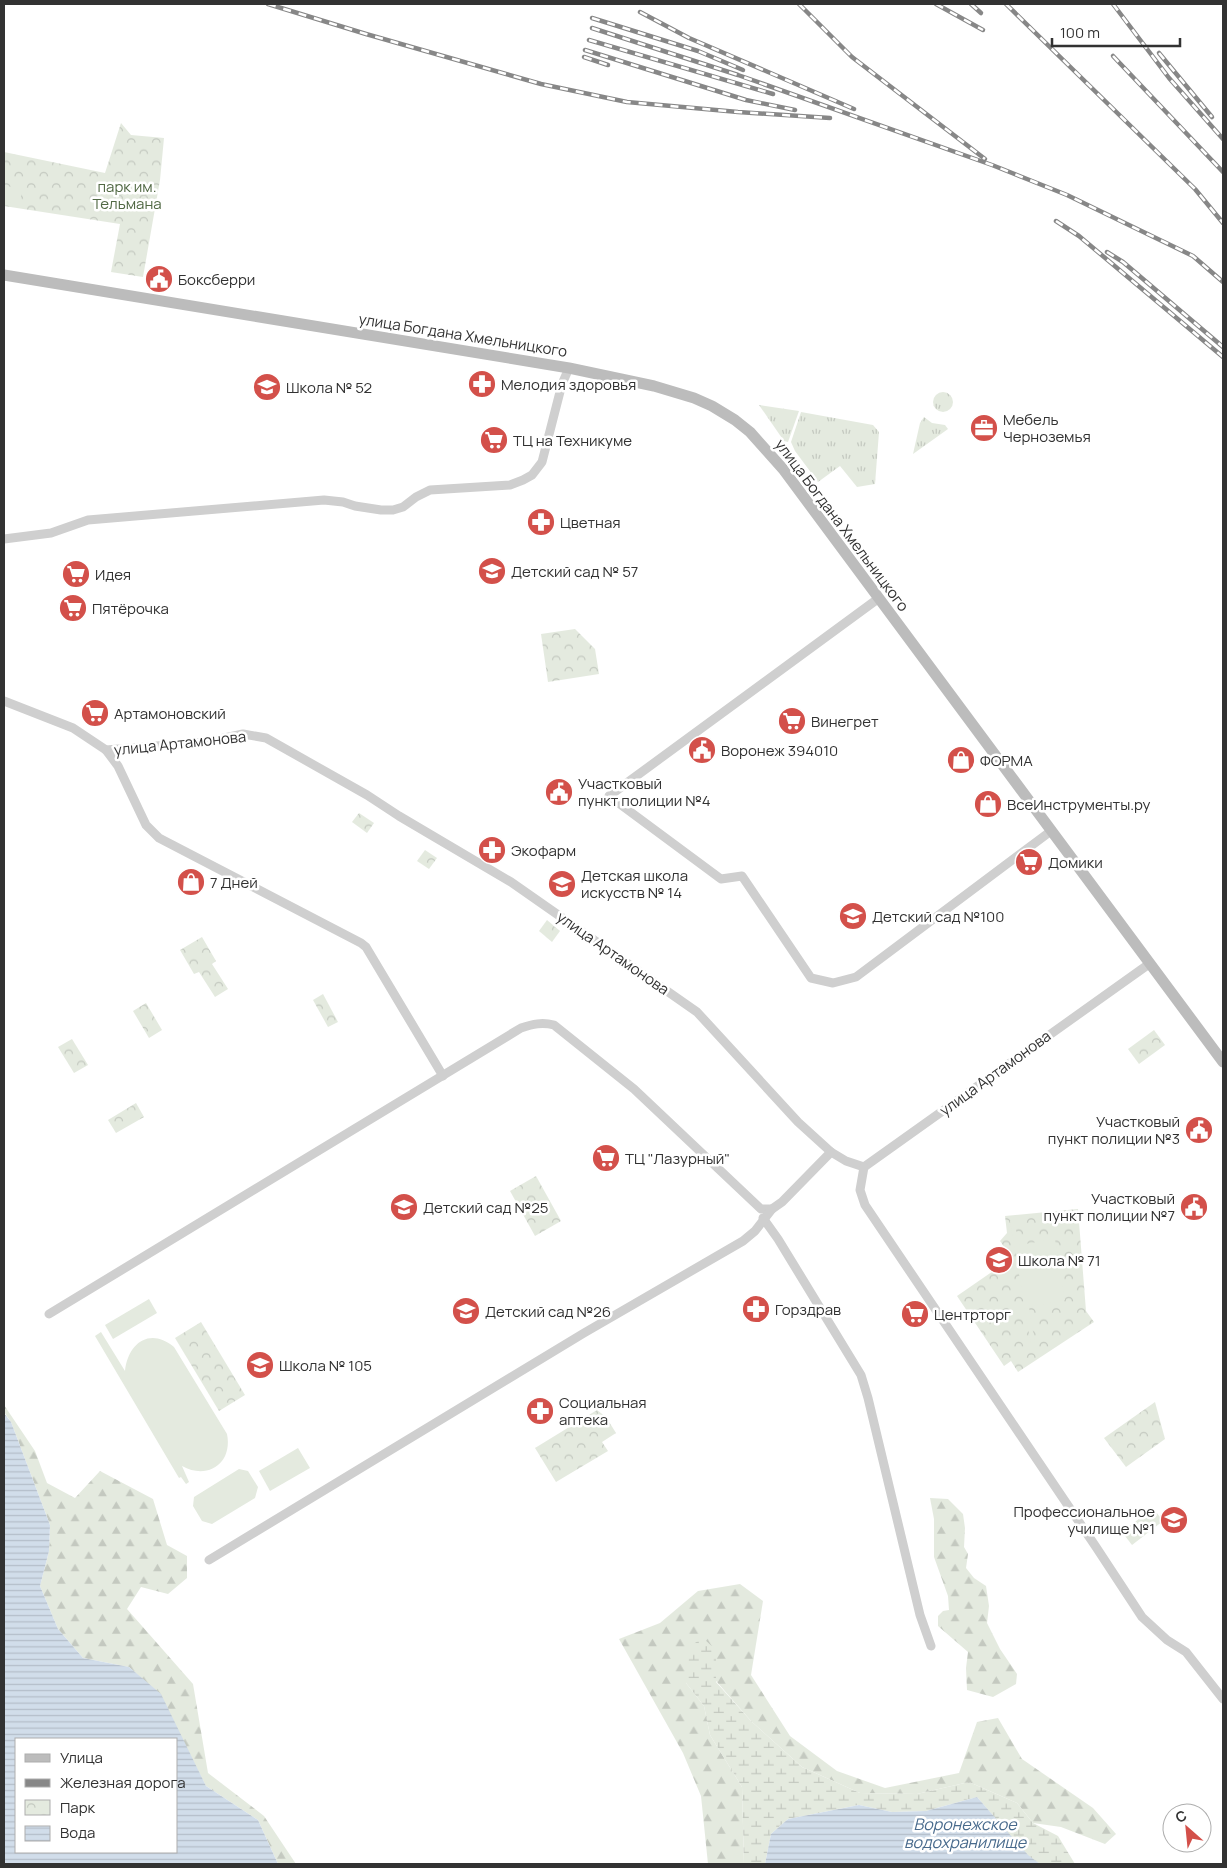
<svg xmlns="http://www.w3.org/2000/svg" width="1227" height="1868" font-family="Manrope,sans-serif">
  <defs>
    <pattern id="grass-tufts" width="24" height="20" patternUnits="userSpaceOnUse" patternTransform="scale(1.25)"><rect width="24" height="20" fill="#e4eadf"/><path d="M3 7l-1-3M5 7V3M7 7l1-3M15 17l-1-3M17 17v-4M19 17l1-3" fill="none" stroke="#c4c9c0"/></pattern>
    <pattern id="forest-firs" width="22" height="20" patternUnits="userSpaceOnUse" patternTransform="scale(1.25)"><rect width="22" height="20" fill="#e4eadf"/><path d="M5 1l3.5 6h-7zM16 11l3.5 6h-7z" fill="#c4c9c0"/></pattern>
    <pattern id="wetland-marsh" width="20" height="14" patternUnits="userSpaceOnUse" patternTransform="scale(1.25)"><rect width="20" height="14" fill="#e4eadf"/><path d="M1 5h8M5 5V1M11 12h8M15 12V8" fill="none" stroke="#c4c9c0"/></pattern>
    <pattern id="park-crowns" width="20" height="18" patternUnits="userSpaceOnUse" patternTransform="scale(1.25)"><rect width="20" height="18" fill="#e4eadf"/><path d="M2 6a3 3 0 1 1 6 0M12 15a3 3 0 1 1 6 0" fill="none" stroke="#c4c9c0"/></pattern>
    <pattern id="water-rules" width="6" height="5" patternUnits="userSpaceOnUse" patternTransform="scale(1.25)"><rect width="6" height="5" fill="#d1ddea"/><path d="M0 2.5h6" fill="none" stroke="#b4bec9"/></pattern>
  </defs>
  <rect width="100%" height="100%" fill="#fff"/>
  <g fill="url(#grass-tufts)">
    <circle cx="943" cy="402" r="10"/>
    <polygon points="759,405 799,411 788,442 784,441"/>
    <polygon points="801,412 873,425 879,432 875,484 857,487 840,466 818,482 795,451 791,442"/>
    <polygon points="924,417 932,423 945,425 948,429 913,454 920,423"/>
  </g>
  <g fill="url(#forest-firs)">
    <polygon points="4,1405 35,1451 47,1483 75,1498 100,1471 153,1499 167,1545 187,1556 187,1578 168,1594 141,1587 127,1609 193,1684 208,1773 264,1816 296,1864 278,1864 258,1820 206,1786 159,1694 129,1667 83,1658 58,1629 40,1586 49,1551 50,1525 11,1422 4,1412"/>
    <polygon points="930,1498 948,1499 963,1514 965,1528 964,1547 968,1554 966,1568 974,1578 986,1586 989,1606 987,1623 1000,1649 1017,1674 1016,1684 993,1697 967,1690 966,1668 968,1652 938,1626 938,1616 943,1611 949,1610 948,1596 934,1557 934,1519"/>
    <polygon points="740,1584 763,1601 751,1675 790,1736 837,1771 885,1788 959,1773 977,1722 998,1718 1022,1759 1093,1808 1116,1834 1105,1844 1061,1827 1033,1823 1017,1803 969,1782 917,1794 860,1793 802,1767 751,1721 716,1681 716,1650 686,1683 704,1706 710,1735 742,1787 744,1864 708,1864 701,1796 683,1753 619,1639 660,1623 698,1591"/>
  </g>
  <polygon fill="url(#wetland-marsh)" points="703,1638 716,1650 716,1682 751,1721 802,1767 860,1793 917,1794 969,1782 1017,1803 1033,1823 1058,1836 1075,1864 1040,1864 1028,1856 977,1797 926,1811 892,1812 859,1805 788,1819 771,1834 765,1864 744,1864 742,1787 710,1735 704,1706 686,1683 690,1646"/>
  <g fill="url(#park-crowns)">
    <polygon points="121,123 131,135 164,138 160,180 143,277 111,272 120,224 4,206 4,152 105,173"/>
    <polygon points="575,629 595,649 599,674 548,682 541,634"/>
    <polygon points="359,813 374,823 367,833 352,822"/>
    <polygon points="425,850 437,858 429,869 417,861"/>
    <polygon points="547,920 560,931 552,942 539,931"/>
    <polygon points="202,937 216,961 212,964 228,989 215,997 199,972 194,974 180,950"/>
    <polygon points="323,994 338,1022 328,1027 313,1000"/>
    <polygon points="146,1003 162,1030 149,1038 133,1011"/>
    <polygon points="1154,1030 1165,1045 1139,1064 1128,1049"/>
    <polygon points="72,1039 88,1065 74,1073 58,1047"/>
    <polygon points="136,1103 144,1117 116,1133 108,1120"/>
    <polygon points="536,1176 561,1221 535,1236 510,1191"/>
    <polygon points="1078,1209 1086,1311 1094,1322 1018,1372 1011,1361 1004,1366 957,1296 1012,1258 1000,1241 1007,1233 1005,1216"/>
    <polygon points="201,1322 245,1395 219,1411 175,1338"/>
    <polygon points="1155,1402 1165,1439 1126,1467 1104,1438"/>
    <polygon points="597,1410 606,1417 616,1433 602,1442 608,1451 556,1482 535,1448"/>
  </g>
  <g fill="#e4eadf">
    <polygon points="4,186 22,188 20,204 4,201"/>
    <polygon points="1014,1220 1019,1245 1055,1239 1065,1300 1029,1307 1035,1344 1031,1345 1010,1221"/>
    <polygon points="149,1299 157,1313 113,1339 105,1325"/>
    <path d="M101,1332l24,39c3,-28 25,-44 49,-24l53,87c6,30 -20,46 -45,32l7,16 -3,2 -5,-7 -2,1 -84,-142z"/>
    <polygon points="298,1448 310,1468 270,1491 259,1471"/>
    <polygon points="239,1469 248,1471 258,1487 255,1498 212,1524 202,1521 193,1506 194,1497"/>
    <polygon points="1153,1508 1163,1521 1132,1545 1122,1532"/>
  </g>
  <g fill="url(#water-rules)" fill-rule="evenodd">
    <path d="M4,1413l7,9 39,103 -1,26 -9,35 18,43 25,29 46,9 32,27 45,92 52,34 20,44h-274zM16,1739h160v113h-160z"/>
    <polygon points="977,1797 1028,1855 1040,1864 765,1864 771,1834 788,1819 859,1805 892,1812 926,1811"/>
  </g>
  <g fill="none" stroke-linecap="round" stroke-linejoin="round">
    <g stroke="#cfcfcf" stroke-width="9">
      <polyline points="4,539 51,533 88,520 324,500 343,502 355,506 381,510 393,510 403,507 416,497 430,490 510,485 523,480 532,475 542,462 562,384 569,368"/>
      <polyline points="879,598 609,796 721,879 742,876 811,978 833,983 856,977 1051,831"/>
      <polyline points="4,701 73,728 106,750 206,742 243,734 266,738 367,795 399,816 511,882 697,1012 798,1122 831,1152 846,1161 864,1167 1149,964"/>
      <polyline points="106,750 118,766 146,825 159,838 361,943 366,947 443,1076"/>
      <polyline points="864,1167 860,1190 865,1205 1096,1547 1142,1617 1167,1640 1186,1652 1223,1699"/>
      <polyline points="763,1218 778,1239 861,1375 868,1398 920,1615 931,1646"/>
      <path d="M49,1314l472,-286c12,-4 21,-6 33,-3l80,64 127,120h11"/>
      <polyline points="209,1560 584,1333 743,1241 755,1231 772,1209 782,1202 831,1152"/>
    </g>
    <polyline stroke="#bcbcbc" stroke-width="11" points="4,275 569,368 654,386 694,398 712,406 735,420 750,432 783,469 1223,1062"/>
    <defs>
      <g id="rail">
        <polyline points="268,4 366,34 541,84 627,102 738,112 830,118"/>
        <polyline points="799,4 852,57 985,159"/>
        <polyline points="936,4 983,30"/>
        <polyline points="971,4 981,13"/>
        <polyline points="1006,4 1195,189 1223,223"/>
        <polyline points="1113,4 1169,78 1223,139"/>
        <polyline points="640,12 689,38 854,109"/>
        <polyline points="592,18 698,51 743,70"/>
        <polyline points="592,28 738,75 992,165 1067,195 1193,256 1223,282"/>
        <polyline points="589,40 773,94"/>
        <polyline points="585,50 746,100 795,110"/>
        <polyline points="1159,53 1212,117"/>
        <polyline points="1113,56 1223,172"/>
        <polyline points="584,57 608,65"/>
        <polyline points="1056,221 1079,236 1223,357"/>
        <polyline points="1107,252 1123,262 1223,347"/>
      </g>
    </defs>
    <use href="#rail" stroke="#878787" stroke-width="4.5"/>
    <use href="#rail" stroke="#fff" stroke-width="2.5" stroke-dasharray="8" stroke-linecap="butt"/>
  </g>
  <defs>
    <symbol id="civic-disc" viewBox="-11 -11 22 22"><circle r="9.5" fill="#d3504a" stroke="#fff"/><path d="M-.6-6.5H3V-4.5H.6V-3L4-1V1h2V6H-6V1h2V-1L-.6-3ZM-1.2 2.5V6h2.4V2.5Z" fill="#fff"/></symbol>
    <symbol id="pharmacy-disc" viewBox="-11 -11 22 22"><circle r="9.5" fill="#d3504a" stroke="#fff"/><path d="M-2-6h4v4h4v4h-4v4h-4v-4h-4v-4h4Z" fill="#fff"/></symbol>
    <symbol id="school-disc" viewBox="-11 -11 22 22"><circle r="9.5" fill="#d3504a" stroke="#fff"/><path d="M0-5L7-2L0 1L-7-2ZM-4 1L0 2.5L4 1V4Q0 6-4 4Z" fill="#fff"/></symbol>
    <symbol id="office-disc" viewBox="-11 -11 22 22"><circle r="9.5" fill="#d3504a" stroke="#fff"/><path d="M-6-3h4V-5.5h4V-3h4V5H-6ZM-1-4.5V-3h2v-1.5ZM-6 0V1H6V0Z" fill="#fff"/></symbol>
    <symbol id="supermarket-disc" viewBox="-11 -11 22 22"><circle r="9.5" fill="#d3504a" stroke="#fff"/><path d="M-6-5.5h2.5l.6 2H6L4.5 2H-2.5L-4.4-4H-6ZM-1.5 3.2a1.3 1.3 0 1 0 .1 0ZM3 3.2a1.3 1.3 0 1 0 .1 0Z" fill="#fff"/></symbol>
    <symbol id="shop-disc" viewBox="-11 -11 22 22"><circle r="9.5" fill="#d3504a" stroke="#fff"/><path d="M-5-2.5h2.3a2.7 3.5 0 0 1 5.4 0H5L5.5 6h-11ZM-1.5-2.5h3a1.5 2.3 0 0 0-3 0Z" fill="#fff"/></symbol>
    <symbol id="university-disc" viewBox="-11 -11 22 22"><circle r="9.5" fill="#d3504a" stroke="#fff"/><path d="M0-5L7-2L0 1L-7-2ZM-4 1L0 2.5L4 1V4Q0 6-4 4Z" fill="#fff"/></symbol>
  </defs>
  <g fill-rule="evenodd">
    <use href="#civic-disc" x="143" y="263" width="32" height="32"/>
    <use href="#pharmacy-disc" x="466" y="368" width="32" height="32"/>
    <use href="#school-disc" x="251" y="371" width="32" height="32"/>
    <use href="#office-disc" x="968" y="412" width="32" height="32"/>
    <use href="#supermarket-disc" x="478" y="424" width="32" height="32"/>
    <use href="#pharmacy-disc" x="525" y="506" width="32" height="32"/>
    <use href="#school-disc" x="476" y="555" width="32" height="32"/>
    <use href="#supermarket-disc" x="60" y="558" width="32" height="32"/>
    <use href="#supermarket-disc" x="57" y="592" width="32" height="32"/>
    <use href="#supermarket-disc" x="79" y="697" width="32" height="32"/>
    <use href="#supermarket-disc" x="776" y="705" width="32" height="32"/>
    <use href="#civic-disc" x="686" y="734" width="32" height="32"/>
    <use href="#shop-disc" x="945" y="744" width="32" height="32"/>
    <use href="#civic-disc" x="543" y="776" width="32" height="32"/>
    <use href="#shop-disc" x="972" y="788" width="32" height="32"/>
    <use href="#pharmacy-disc" x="476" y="834" width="32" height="32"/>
    <use href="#supermarket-disc" x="1013" y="846" width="32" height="32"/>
    <use href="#shop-disc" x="175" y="866" width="32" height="32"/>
    <use href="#school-disc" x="546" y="868" width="32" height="32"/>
    <use href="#school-disc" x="837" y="900" width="32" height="32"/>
    <use href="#civic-disc" x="1183" y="1114" width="32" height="32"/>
    <use href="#supermarket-disc" x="590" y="1142" width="32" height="32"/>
    <use href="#school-disc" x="388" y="1191" width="32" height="32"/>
    <use href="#civic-disc" x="1178" y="1191" width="32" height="32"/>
    <use href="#school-disc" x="983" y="1244" width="32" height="32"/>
    <use href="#pharmacy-disc" x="740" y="1293" width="32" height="32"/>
    <use href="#school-disc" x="450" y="1295" width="32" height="32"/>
    <use href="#supermarket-disc" x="899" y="1298" width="32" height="32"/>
    <use href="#school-disc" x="244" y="1349" width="32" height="32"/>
    <use href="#pharmacy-disc" x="524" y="1395" width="32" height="32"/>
    <use href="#university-disc" x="1158" y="1504" width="32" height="32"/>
  </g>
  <g text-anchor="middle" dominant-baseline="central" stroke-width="5" stroke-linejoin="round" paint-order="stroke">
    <g font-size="15" fill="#516944" stroke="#fff">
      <text x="127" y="186">парк им.<tspan x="127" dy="17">Тельмана</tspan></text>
    </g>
    <g font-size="15" fill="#323232" stroke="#fff" text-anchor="start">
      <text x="178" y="279">Боксберри</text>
      <text x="501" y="384">Мелодия здоровья</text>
      <text x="286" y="387">Школа № 52</text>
      <text x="1003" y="419">Мебель<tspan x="1003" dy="17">Черноземья</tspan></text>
      <text x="513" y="440">ТЦ на Техникуме</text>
      <text x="560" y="522">Цветная</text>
      <text x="511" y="571">Детский сад № 57</text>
      <text x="95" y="574">Идея</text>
      <text x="92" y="608">Пятёрочка</text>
      <text x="114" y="713">Артамоновский</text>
      <text x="811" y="721">Винегрет</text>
      <text x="721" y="750">Воронеж 394010</text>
      <text x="980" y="760">ФОРМА</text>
      <text x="578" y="783">Участковый<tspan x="578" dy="17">пункт полиции №4</tspan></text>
      <text x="1007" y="804">ВсеИнструменты.ру</text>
      <text x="511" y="850">Экофарм</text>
      <text x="1048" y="862">Домики</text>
      <text x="581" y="875">Детская школа<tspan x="581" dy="17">искусств № 14</tspan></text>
      <text x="210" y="882">7 Дней</text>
      <text x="872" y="916">Детский сад №100</text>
      <text x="1180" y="1121" text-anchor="end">Участковый<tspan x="1180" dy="17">пункт полиции №3</tspan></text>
      <text x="625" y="1158">ТЦ "Лазурный"</text>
      <text x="1175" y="1198" text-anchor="end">Участковый<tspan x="1175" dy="17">пункт полиции №7</tspan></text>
      <text x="423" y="1207">Детский сад №25</text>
      <text x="1018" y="1260">Школа № 71</text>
      <text x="775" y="1309">Горздрав</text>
      <text x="485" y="1311">Детский сад №26</text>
      <text x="934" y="1314">Центрторг</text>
      <text x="279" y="1365">Школа № 105</text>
      <text x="559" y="1402">Социальная<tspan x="559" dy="17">аптека</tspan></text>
      <text x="1155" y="1511" text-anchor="end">Профессиональное<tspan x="1155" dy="17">училище №1</tspan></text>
    </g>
    <g font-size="15" fill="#323232" stroke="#fff">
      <text transform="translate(463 335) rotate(9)">улица Богдана Хмельницкого</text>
      <text transform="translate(842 525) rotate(53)">улица Богдана Хмельницкого</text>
      <text transform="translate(180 743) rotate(-6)">улица Артамонова</text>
      <text transform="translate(613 953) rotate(35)">улица Артамонова</text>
      <text transform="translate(995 1073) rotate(-36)">улица Артамонова</text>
    </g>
    <g font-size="16" font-style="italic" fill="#486a8c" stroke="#fff">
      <text x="965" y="1824">Воронежское<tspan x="965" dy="18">водохранилище</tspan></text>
    </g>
  </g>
  <rect width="1227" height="1868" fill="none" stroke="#323232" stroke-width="10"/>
  <rect x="15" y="1738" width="162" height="115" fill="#ffffff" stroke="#adadad"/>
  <rect x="25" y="1754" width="25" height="8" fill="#bcbcbc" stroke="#adadad"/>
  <text x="60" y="1763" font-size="15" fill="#323232">Улица</text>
  <rect x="25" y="1779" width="25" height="8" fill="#878787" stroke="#adadad"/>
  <text x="60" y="1788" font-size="15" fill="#323232">Железная дорога</text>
  <rect x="25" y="1800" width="25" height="15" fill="url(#park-crowns)" stroke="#adadad"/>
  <text x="60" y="1813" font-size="15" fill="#323232">Парк</text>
  <rect x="25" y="1826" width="25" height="15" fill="url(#water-rules)" stroke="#adadad"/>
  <text x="60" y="1838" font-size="15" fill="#323232">Вода</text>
  <g transform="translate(1187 1828) rotate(333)"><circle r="24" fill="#ffffff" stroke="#adadad"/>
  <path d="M0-4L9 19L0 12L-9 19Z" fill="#d3504a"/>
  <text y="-8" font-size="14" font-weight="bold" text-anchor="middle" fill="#323232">С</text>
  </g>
  <path d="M1052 38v8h128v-8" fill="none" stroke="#323232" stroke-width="2.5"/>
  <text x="1060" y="38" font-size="15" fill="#323232" stroke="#ffffff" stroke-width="4" paint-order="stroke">100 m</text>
</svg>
